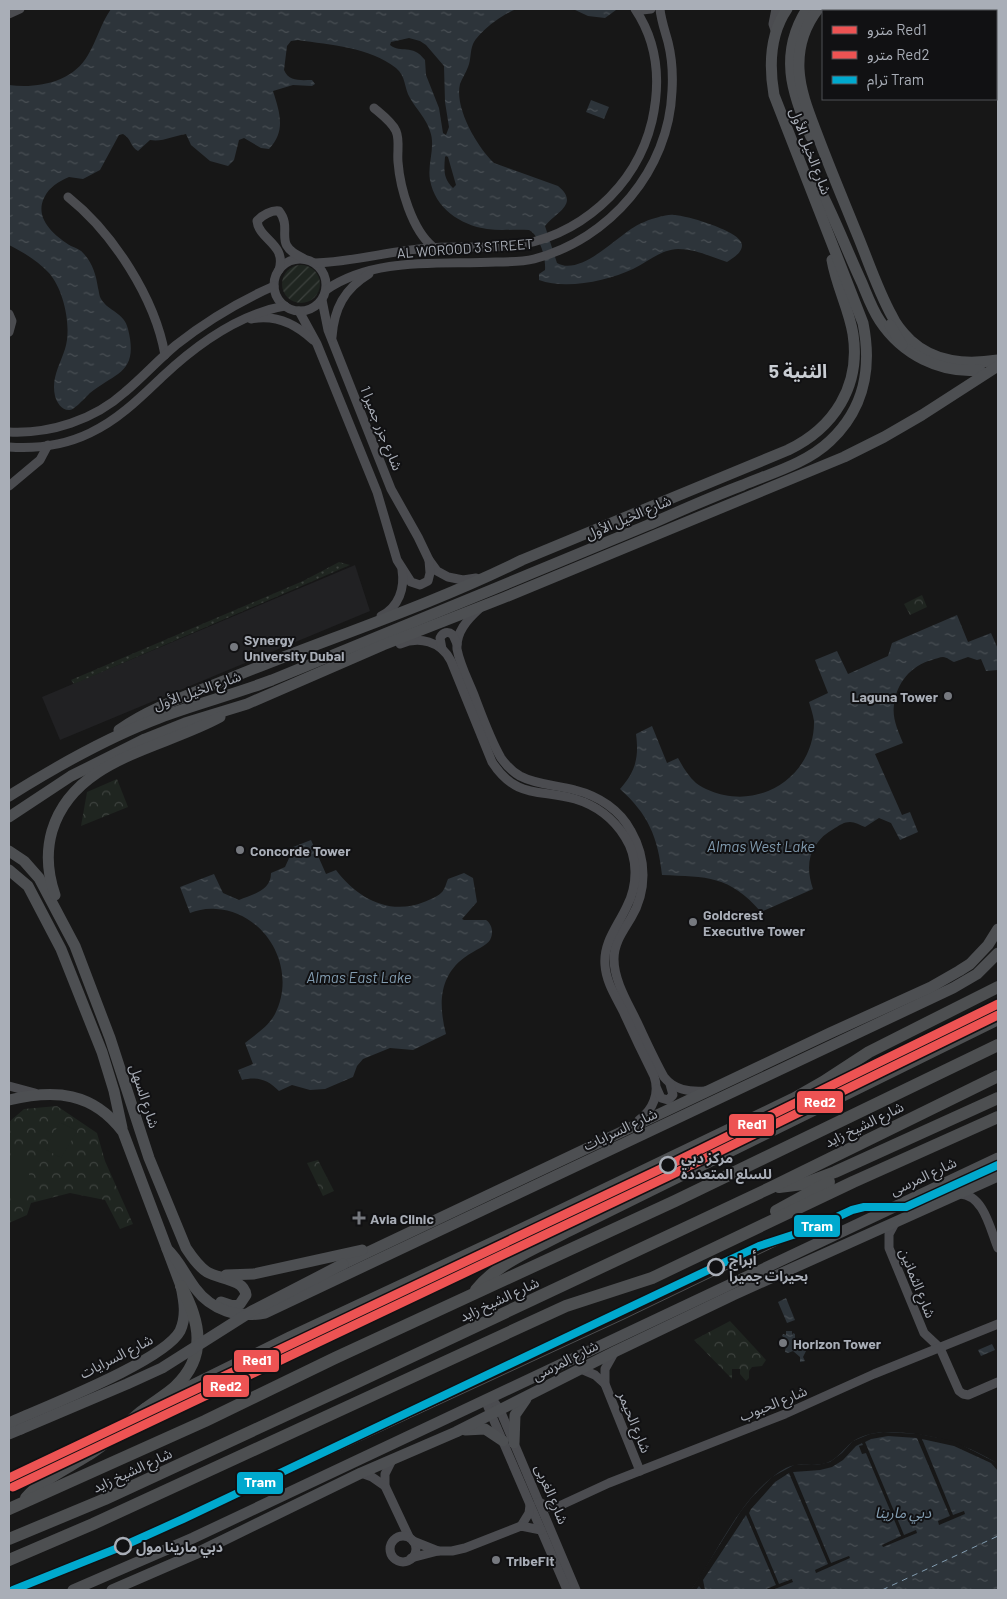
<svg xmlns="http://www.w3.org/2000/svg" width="1007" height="1599" font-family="Barlow,'Noto Sans Arabic',sans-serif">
  <defs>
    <pattern id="grass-dots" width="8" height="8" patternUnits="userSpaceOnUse" patternTransform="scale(1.25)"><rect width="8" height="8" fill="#1f2520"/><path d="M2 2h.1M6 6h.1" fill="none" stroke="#3d423e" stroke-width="1.8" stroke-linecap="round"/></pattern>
    <pattern id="park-crowns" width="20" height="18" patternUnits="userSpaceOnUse" patternTransform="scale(1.25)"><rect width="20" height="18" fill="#1f2520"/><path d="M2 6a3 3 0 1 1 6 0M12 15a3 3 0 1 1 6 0" fill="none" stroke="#3d423e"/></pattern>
    <pattern id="garden-furrows" width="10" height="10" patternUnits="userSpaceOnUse" patternTransform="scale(1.25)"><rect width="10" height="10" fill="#1f2520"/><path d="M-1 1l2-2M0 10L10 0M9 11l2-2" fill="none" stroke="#3d423e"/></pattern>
    <pattern id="water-ripples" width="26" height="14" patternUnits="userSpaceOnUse" patternTransform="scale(1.25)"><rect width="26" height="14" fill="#2d343a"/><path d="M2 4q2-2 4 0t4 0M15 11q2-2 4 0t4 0" fill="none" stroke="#494f54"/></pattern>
  </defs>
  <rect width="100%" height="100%" fill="#171717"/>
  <polygon fill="#212123" points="355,565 370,611 60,740 42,697"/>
  <polygon fill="url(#grass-dots)" points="339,562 350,565 74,684 71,680 303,581"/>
  <g fill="url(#park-crowns)">
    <polygon points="922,595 927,607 910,615 904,604"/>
    <polygon points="117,779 128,807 81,826 87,792"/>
    <polygon points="57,1106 97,1133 105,1161 133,1224 120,1229 105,1200 70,1193 31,1203 27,1215 9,1223 9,1122 24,1109"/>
    <polygon points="318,1160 334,1191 323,1196 307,1163"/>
    <polygon points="730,1321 766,1360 762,1366 752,1367 749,1371 749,1378 746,1381 740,1374 740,1369 732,1369 732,1379 694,1340"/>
  </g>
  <circle fill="url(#garden-furrows)" cx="301" cy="284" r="19"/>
  <g fill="#1f2520">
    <polygon points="60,1122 77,1131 61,1158 45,1149"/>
    <rect x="9" y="1158" width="20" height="36"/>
  </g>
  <g fill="url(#water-ripples)" fill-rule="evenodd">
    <path d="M111,9h406c-13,4 -38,22 -44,35 -3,7 -2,16 -5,23 -2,6 -6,11 -8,17 -6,24 18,64 34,79l64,23c22,18 -2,26 -13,40l12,37c22,13 57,-23 74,-34 7,-5 19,-10 28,-12 5,-1 11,-3 15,-2 12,0 69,17 68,30 0,8 -9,13 -15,17 -16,-5 -31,-13 -49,-13 -18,1 -29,12 -45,20 -26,12 -67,21 -94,11v-6l6,-4c1,-12 -5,-34 -16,-40 -14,-1 -28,1 -42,-1 -27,-4 -52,-21 -57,-49 -3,-16 6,-33 0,-49 -4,-13 -14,-22 -20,-33 -6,-10 -4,-22 -14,-30 -27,-21 -65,-23 -98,-28l-7,1 -4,5 -3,24c5,12 17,10 28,10l3,4 -3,2 -19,-1 -20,6c7,22 13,40 -4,58l-8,-1 -17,-10 -5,2 -5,20 -6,6 -18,-5 -19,-16 -5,-11c-13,2 -23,8 -36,6l-12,11c-8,-4 -6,-12 -15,-17l-4,1 -19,35 -17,9 -14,-2c-11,5 -19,9 -25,21 -10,21 11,38 27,48 5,2 10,4 13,8 9,10 12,21 14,34 1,3 1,8 3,11 8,13 23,13 27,30 11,44 -12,43 -38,64 -4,4 -16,17 -20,17 -8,1 -13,-7 -15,-14 -4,-18 5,-31 10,-47 7,-22 -1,-59 -16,-76 -11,-12 -26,-21 -40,-28v-160c28,4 64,-3 79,-30 9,-15 13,-32 23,-46zM409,38l11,3 6,4 18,21 1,36 4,25 -3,8 -3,-2 -4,-25 -13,-33 -1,-15c-13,-17 -24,-6 -35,-15l1,-3zM446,156l2,1 8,28 -3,3c-10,-9 -9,-19 -8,-31z"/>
    <polygon points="573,9 616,9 616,10 605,18 588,16"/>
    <polygon points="591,100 609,107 604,119 586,112"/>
    <path d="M957,615l11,27 23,-9 7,16v21l-12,1 -5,-12 -4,1 -9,-3 -14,5c-3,-1 -7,-5 -11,-5 -3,0 -8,2 -11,3 -21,5 -36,24 -38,45 -2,13 4,26 9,38l-28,11 27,61 8,-3 8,20 -18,8 -9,-17 -12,-5 -14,9c-5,-2 -10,-5 -15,-5 -6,0 -10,3 -15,6 -25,14 -31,35 -22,61l-52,23c-32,-37 -54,-35 -99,-37 -4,-38 -14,-61 -42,-86 16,-18 19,-32 16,-55l16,-8 15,37 11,-5c5,9 10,18 18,25 8,6 19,10 28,12 47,10 91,-26 90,-74 -1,-6 -3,-13 -5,-19l19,-9 -13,-33 22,-9 11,23 40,-18 4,-13z"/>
    <path d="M311,840l15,34 10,-4c21,28 53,46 88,32 5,-2 13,-5 17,-9 4,-3 5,-10 7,-14l16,-6 9,5 4,24 -15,17 2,1h22c6,4 8,13 4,20 -3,5 -16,11 -22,15 -29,19 -30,48 -22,79l-33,16 -23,-2 -27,11 -6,7 -4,11 -28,12 -15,1 -18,-5 -13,6c-11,-11 -21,-15 -37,-11l-4,-10 15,-6 -8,-21c11,-9 23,-16 30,-29 23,-45 -9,-102 -59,-105 -9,-1 -18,1 -26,4l-10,-26 34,-13 9,19 16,7c14,-6 32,-9 32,-27l14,-6 5,-11 -2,-7z"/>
    <polygon points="786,1298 795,1320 787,1323 778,1302"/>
    <polygon points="786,1331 792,1331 792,1335 793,1333 795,1334 795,1344 802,1344 805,1346 806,1351 803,1357 805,1361 800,1362 800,1357 793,1351 788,1353 785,1352 786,1344 781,1339 785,1338 782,1336 783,1334 786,1335"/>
    <polygon points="992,1344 995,1350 981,1356 978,1350"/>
    <path d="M883,1432c42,0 79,9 115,32v126h-307c28,-39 51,-98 95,-122 14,-7 30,1 45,-7 8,-5 13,-12 20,-18 8,-7 21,-10 32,-11z"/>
  </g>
  <polygon fill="#171717" points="883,1432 919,1434 954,1441 997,1463 998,1471 991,1463 954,1446 922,1439 953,1515 964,1511 965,1514 939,1525 938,1521 950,1516 917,1438 888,1436 871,1439 865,1442 904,1535 916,1530 917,1533 883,1547 882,1545 901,1536 866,1453 862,1454 859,1446 863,1445 862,1443 856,1446 843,1460 832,1467 820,1470 793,1472 831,1563 849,1556 850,1558 816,1573 815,1570 828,1564 789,1473 775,1482 751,1509 749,1513 779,1584 792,1579 793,1582 772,1590 764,1590 776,1585 746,1515 703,1580 705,1590 702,1590 699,1586 696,1590 691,1590 741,1511 752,1497 772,1477 794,1465 817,1465 830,1462 842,1453 853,1441 870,1434"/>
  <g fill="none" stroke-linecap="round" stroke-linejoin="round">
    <polyline stroke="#829cb0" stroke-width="1" stroke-dasharray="6 5" stroke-linecap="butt" points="882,1590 998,1536"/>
    <g stroke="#4b4c50" stroke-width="9">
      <polyline points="636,9 642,10 651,9"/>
      <polyline points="9,14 20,9"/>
      <polyline points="776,33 773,24 776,9"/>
      <path d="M374,108c7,6 18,14 22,23 4,9 1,21 2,31 2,26 14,68 35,85"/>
      <path d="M68,197c45,36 87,101 97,158"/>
      <circle cx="300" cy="285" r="26"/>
      <path d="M315,263c38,-1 75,-12 113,-15 27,-3 55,1 83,-2 67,-8 125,-58 141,-125 9,-40 6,-78 -17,-112"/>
      <path d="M279,270c8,-26 -20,-30 -22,-49 5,-6 15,-11 22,-10 15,19 -8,33 24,47"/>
      <path d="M326,290c49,-34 115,-25 170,-28 13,0 26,0 38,-3 76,-20 135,-89 138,-168 1,-16 0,-33 -4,-49 -3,-11 -7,-22 -8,-33"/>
      <polyline points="322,300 328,330 391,489 418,537 429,560 437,571 448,577 463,580 476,578"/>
      <polyline points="299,311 317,344 377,492 397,560 411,582 420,585 428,581 430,573 429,560"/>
      <polyline points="9,314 12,321 9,332"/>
      <path d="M251,319c24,-5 45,5 62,21"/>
      <path d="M332,337c2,-28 12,-48 37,-63"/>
      <path d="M9,432c41,2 85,-12 116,-40 18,-15 33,-32 51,-47 29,-23 64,-44 98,-59"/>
      <path d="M9,447c27,2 56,-2 81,-14 28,-13 50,-35 72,-56 34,-32 76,-63 123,-71"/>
      <polyline points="9,486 40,460 48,445"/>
      <path d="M479,609c-12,11 -23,23 -22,40 3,16 11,31 17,46 8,21 16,44 27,63 5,7 12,14 19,18 17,9 37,9 55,14 24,6 45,20 56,41 16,28 16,60 0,87 -8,13 -17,25 -17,41 0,22 14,44 23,63 9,19 17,37 27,55 10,13 25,15 41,14"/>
      <path d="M381,616c18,-9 24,-28 21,-46"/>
      <path d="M400,644c19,-8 41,-3 51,17l41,101c24,37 47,27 83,37 20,6 38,19 50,38 13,20 13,48 2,69 -9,20 -24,36 -22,59 1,17 11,32 18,46 10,22 20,43 31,65 6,17 -1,34 -15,44"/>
      <path d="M442,649l-2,-11c3,-6 8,-7 13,-3l4,9"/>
      <polyline points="9,1086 35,1093"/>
      <polyline points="657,1089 661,1098 668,1100 673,1095 670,1084"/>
      <path d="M960,1194c24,1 30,35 38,54"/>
      <polyline points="895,1223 889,1234 889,1248 924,1333 940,1348 959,1391 963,1394 968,1395 998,1382"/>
      <polyline points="614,1353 605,1369 605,1384 640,1471"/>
      <polyline points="581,1369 595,1375 605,1384"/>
      <polyline points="488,1399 495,1403 500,1410 576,1590"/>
      <polyline points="485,1400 567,1590"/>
      <polyline points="392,1460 385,1474 385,1486 409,1537"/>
      <polyline points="361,1473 372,1477 385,1486"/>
      <polyline points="539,1502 548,1507 557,1507 609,1483 785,1414 874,1374 998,1324"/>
      <polyline points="521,1526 529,1513 530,1505"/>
      <circle cx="403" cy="1549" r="13"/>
      <polyline points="413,1541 438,1551"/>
      <polyline points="411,1558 438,1551 452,1551 465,1548 521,1526 541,1530"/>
    </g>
    <g stroke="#4d4f52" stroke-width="11">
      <path d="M807,9c-28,44 -16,83 4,128"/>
      <path d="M818,9c-13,17 -20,38 -19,60 1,22 10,44 18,65 12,32 25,63 38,95 12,28 22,60 37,87 4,9 11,17 18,24 25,23 56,25 88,20"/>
      <path d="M807,176l14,16c15,29 27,61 41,91 5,12 10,26 18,38 22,33 60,53 100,49"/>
      <polyline points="890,325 902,345"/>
      <path d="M119,730c34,-24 76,-37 114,-53 96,-39 196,-71 289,-117l266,-110c46,-22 73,-64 65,-116 -4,-25 -17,-49 -21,-74"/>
      <path d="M9,796c48,-30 97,-58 150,-78 37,-14 76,-24 113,-38 125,-51 251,-103 376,-155 32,-14 63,-28 95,-40 29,-12 64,-22 87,-44 35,-33 42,-73 33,-118l-89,-228c-5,-29 -4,-61 13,-86"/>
      <polyline points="9,817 71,776 145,739 185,723 247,704 383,645 503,598 844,457 884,437 922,415 998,366"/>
      <path d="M9,851l15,10 15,17 36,68 35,92 39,120 37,90c6,9 12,18 21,24 12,7 37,7 39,23l-6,9 -7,2 -12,-4"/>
      <polyline points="9,870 28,886 61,949 102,1052 114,1091 122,1128"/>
      <path d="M55,895c-7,-20 -9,-43 -3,-64 22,-73 110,-82 168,-114"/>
      <path d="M9,1100c46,-11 84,-8 114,32l58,154c3,15 6,30 -1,45 -16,30 -136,76 -171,92"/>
      <path d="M167,1249c12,11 18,26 28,39 17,23 43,30 70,25l688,-325 24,-14 21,-21"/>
      <polyline points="343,1264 830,1033 931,987 959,971 970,964 988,945 998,929"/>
      <polyline points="226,1275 254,1274 362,1250"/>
      <polyline points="465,1430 485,1429 503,1441"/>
      <polyline points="9,1434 21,1429"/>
      <polyline points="514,1443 515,1415 526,1399"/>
      <polyline points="73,1590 193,1538 998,1158"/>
      <polyline points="112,1590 195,1554 361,1473 456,1432 614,1352 733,1295 998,1176"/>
    </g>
    <g stroke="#4d4f51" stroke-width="12">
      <polyline points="779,1187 803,1184 835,1172 998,1098"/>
      <polyline points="776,1211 829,1182"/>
      <path d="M476,1290c22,-28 61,-42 92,-59l430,-212"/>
      <polyline points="145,1409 289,1338 539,1221 795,1098 823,1082 869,1052 998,987"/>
      <path d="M26,1498c18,-20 40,-29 62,-43 20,-12 36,-29 53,-43 11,-9 24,-16 34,-25 33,-31 25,-66 6,-101"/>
      <polyline points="9,1509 205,1421 335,1358 675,1201 998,1045"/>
      <polyline points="9,1539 105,1499 349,1386 772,1187 998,1076"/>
      <polyline points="9,1560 93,1524 566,1306 652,1278 853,1182 998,1117"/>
    </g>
    <polyline stroke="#4c4d4f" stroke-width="1" points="24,1590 184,1522 624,1319 811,1229"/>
    <polyline stroke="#4d4f52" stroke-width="11" points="21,1429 127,1384 162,1368 252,1311 343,1264"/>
    <defs>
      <polyline id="tram-1" points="13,1590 123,1546 183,1519 759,1246 811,1229 852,1210 864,1207 906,1207 998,1165"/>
    </defs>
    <use href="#tram-1" stroke="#111113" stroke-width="11"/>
    <use href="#tram-1" stroke="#00a9ce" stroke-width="8"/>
    <defs>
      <polyline id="metro-1" points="9,1478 669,1165 998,1004"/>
      <polyline id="metro-2" points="13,1487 673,1174 998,1015"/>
    </defs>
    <use href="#metro-1" stroke="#111113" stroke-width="12"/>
    <use href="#metro-2" stroke="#111113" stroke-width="12"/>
    <use href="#metro-1" stroke="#ed5353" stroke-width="9"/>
    <use href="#metro-2" stroke="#ed5353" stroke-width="9"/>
  </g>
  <g fill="#76797f" stroke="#111113" stroke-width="2">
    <circle cx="234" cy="647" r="5"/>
    <circle cx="948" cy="696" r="5"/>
    <circle cx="240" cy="850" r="5"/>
    <circle cx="693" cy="922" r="5"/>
    <path d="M356.5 1210.5h5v5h5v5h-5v5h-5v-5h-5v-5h5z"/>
    <circle cx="783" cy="1343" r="5"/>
    <circle cx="496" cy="1560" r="5"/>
  </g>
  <g fill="#111113" stroke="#a9aeb7" stroke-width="2.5">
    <circle cx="668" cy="1165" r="8"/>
    <circle cx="716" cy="1267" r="8"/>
    <circle cx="123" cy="1546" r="8"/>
  </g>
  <g text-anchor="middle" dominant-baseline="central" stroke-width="4" stroke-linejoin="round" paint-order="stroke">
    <g font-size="14" fill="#a9aeb7" stroke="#111113">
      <text transform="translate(811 151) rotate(69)">شارع الخيل الأول</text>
      <text transform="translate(465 248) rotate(-4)">AL WOROOD 3 STREET</text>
      <text transform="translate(382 428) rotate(68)">شارع جزر جميرا 1</text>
      <text transform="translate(628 517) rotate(-23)">شارع الخيل الأول</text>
      <text transform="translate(197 690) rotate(-19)">شارع الخيل الأول</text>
      <text transform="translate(145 1096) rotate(72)">شارع السهل</text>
      <text transform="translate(864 1124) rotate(-26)">شارع الشيخ زايد</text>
      <text transform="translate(620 1129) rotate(-25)">شارع السرايات</text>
      <text transform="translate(923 1176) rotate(-25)">شارع المرسى</text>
      <text transform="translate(918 1283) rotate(68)">شارع الثمانين</text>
      <text transform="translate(499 1299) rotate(-25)">شارع الشيخ زايد</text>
      <text transform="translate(116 1356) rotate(-27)">شارع السرايات</text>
      <text transform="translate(565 1360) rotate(-27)">شارع المرسى</text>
      <text transform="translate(773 1403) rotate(-22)">شارع الحبوب</text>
      <text transform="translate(635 1422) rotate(68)">شارع الحيمر</text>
      <text transform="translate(132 1470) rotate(-25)">شارع الشيخ زايد</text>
      <text transform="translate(552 1494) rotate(67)">شارع الغربى</text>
    </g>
    <g font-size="14" font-weight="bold" fill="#a9aeb7" stroke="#111113" text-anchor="start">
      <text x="244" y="639">Synergy<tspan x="244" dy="16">University Dubai</tspan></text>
      <text x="938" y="696" text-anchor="end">Laguna Tower</text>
      <text x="250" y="850">Concorde Tower</text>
      <text x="703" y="914">Goldcrest<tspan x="703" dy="16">Executive Tower</tspan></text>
      <text x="370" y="1218">Avia Clinic</text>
      <text x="793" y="1343">Horizon Tower</text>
      <text x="506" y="1560">TribeFit</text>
    </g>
    <g font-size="14" font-weight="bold" fill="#a9aeb7" stroke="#111113" text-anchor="start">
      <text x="681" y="1157">مركز دبي<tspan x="681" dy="16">للسلع المتعددة</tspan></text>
      <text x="729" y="1259">أبراج<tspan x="729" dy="16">بحيرات جميرا</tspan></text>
      <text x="136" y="1546">دبي مارينا مول</text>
    </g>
    <g font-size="15" font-style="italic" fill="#829cb0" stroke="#111113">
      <text x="761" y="846">Almas West Lake</text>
      <text x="359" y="977">Almas East Lake</text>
      <text x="903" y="1512">دبي مارينا</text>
    </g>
    <g font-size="19" font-weight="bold" fill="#c9cdd3" stroke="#111113">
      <text x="798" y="370">الثنية 5</text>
    </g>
  </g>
  <g stroke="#111113" stroke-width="2">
    <rect x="796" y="1090" width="48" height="24" rx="5" fill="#ed5353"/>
    <rect x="728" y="1113" width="47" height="24" rx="5" fill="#ed5353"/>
    <rect x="793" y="1214" width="48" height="24" rx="5" fill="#00a9ce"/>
    <rect x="233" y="1349" width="47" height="24" rx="5" fill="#ed5353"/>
    <rect x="202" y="1374" width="48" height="24" rx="5" fill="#ed5353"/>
    <rect x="236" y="1471" width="48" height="24" rx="5" fill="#00a9ce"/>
  </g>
  <g font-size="14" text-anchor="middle" font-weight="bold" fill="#fff">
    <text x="820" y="1107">Red2</text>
    <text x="752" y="1129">Red1</text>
    <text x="817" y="1231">Tram</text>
    <text x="257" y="1365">Red1</text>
    <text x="226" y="1391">Red2</text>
    <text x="260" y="1487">Tram</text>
  </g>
  <rect width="1007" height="1599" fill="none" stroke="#a9aeb7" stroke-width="20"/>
  <rect x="822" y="10" width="175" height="90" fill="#111113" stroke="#4e5055"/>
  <rect x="832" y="26" width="25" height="8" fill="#ed5353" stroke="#4e5055"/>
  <text x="867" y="35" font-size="15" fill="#a9aeb7">مترو Red1</text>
  <rect x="832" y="51" width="25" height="8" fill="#ed5353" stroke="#4e5055"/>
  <text x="867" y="60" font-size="15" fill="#a9aeb7">مترو Red2</text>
  <rect x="832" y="76" width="25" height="8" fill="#00a9ce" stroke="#4e5055"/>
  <text x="867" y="85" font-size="15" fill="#a9aeb7">ترام Tram</text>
</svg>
